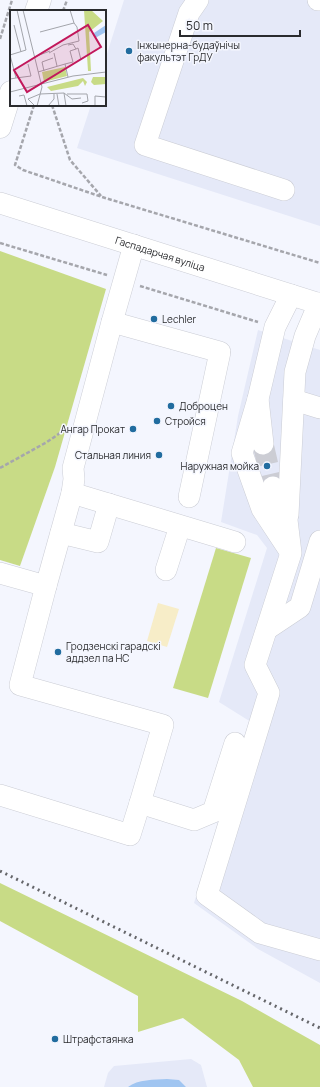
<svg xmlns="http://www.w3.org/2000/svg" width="320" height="1087" font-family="Manrope,sans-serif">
  <rect width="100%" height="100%" fill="#f4f6fe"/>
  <g fill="#e5e9f8">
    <polygon points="124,0 320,0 320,226 77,148 91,105 105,105 105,60"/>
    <polygon points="258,330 320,350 320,983 258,949 194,903 251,722 219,702 267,548 257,535 221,522 238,416"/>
    <polygon points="191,1059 201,1065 207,1087 104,1087 108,1073 114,1066"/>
  </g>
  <g fill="#c8db86">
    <polygon points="0,251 106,289 55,467 20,566 0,560"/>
    <polygon points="216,548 251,558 208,698 173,688"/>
    <polygon points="0,883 242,1001 320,1045 320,1087 253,1087 239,1060 183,1018 138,1032 138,996 0,921"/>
  </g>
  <polygon fill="#f7edc8" points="158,603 179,609 167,647 147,641"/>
  <path fill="#a0c5f1" d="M167,1079l12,1 7,7h-58c10,-8 26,-7 39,-8z"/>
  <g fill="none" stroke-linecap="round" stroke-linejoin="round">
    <polyline stroke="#cccdd4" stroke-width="21" stroke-dasharray="21 10" stroke-linecap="butt" points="263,444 273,487"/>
    <defs>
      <g id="minor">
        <polyline points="198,0 189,13 145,145 284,190"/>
        <polyline points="318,0 320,0"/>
        <path id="s1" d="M0,203l320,101"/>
        <polyline points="112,322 220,352 189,497"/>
        <polyline points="258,399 242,453 262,509 289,550"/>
        <polyline points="294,400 320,408"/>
        <polyline points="263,444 258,399 275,327 291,295"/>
        <polyline points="273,487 287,520 291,553 255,665 269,693 207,895 260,933 320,950"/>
        <polyline points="72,493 235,542"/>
        <polyline points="288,515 295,372 305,336 319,303"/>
        <polyline points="61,533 98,542 109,504"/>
        <polyline points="166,570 180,526"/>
        <polyline points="0,573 46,586 20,685 163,725 140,803 194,820 213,812 235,743"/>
        <polyline points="46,586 72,493 74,479 73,468 112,322 134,245"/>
        <polyline points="267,629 300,607 320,541"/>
        <polyline points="0,795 130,835 140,803"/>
      </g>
      <g id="major">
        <polyline points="36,11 40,0"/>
        <polyline points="0,127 11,92"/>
      </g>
    </defs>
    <use href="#minor" stroke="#cbcdd5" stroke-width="22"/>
    <use href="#major" stroke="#cbcdd5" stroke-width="23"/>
    <g stroke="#a5a6ac" stroke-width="2.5" stroke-dasharray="4 2" stroke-linecap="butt">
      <polyline points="63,11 67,0"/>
      <polyline points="0,39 12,0"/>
      <polyline points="34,105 15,165 23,170 102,197 320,263"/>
      <polyline points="52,105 70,160 101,196"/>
      <polyline points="0,243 107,275"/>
      <polyline points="140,286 258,322"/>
      <polyline points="0,468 47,442 63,431"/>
    </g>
    <use href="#minor" stroke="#fff" stroke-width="21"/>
    <use href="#major" stroke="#fff" stroke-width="22"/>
    <polyline stroke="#65666a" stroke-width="3" stroke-dasharray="2 4" stroke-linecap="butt" points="0,871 320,1028"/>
  </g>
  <g fill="#216c9f" stroke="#f4f6fe" stroke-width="1.5">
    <circle cx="129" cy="51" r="4"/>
    <circle cx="154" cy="319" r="4"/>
    <circle cx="171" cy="406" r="4"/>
    <circle cx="157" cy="421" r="4"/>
    <circle cx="133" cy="429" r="4"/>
    <circle cx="159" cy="455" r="4"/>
    <circle cx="267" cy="466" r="4"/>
    <circle cx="58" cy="652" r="4"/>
    <circle cx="55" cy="1039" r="4"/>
  </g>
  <g text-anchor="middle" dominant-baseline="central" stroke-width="3" stroke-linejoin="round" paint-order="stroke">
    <g font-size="10" fill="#2a2b2e" stroke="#f4f6fe" text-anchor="start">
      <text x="137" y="45">Інжынерна-будаўнічы<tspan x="137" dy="12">факультэт ГрДУ</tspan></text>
      <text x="162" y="319">Lechler</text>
      <text x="179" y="406">Доброцен</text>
      <text x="165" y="421">Стройся</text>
      <text x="125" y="429" text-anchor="end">Ангар Прокат</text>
      <text x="151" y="455" text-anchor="end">Стальная линия</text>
      <text x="259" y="466" text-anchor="end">Наружная мойка</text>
      <text x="66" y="646">Гродзенскі гарадскі<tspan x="66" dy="12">аддзел па НС</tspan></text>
      <text x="63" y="1039">Штрафстаянка</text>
    </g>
    <g font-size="10" fill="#2a2b2e" stroke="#f4f6fe">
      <text stroke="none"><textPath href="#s1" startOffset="168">Гаспадарчая вуліца</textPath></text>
    </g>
  </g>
  <g transform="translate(10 10)">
    <rect width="96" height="96" fill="#f4f6fe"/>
    <path d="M74,0h7l12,11 -14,11 2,39h-3zM55,57l2,9 -23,6 -2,-10zM83,67h13v7l-12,1 -3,-3zM73,68l4,4 -2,4 -2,-5 -5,5 -27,5 -4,-4z" fill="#c8db86"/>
    <path d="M96,15v7l-11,6 -1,-5z" fill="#a0c5f1"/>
    <path fill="none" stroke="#a3a5ab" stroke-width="1" d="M13,0l19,77 -5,19M4,15l7,27M30,22l34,-9 -4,-13M58,35l5,-1 3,5 -6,2 3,11 -8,2 3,13M66,39l2,-1 3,12M39,43l14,-8 16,-4 -2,-14 -3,-4M44,43l3,13M0,45l16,-5 -9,-40M0,45l6,23 -6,1M24,47l16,-6M34,61l-2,-9 11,-4M28,62l27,-8M6,68l15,-2 -3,-12M0,82l63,-16 33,-4M54,83l2,13M47,84l2,12M57,84h20l1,7 -6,2M9,86l5,-1 3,11M24,95l-6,-6 12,-5 24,-1 8,6 9,-1M38,96l6,-7v-5M85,96v-10l11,1"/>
    <path fill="#c2185b" fill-opacity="0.15" stroke="#c2185b" stroke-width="2" d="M78,15l13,22 -74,45 -13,-22z"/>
    <rect width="96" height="96" fill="none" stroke="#2a2b2e" stroke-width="2"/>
  </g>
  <path d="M180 30v6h120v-6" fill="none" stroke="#2a2b2e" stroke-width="2"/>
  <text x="186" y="30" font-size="12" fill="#2a2b2e" stroke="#f4f6fe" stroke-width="3" paint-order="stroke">50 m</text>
</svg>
